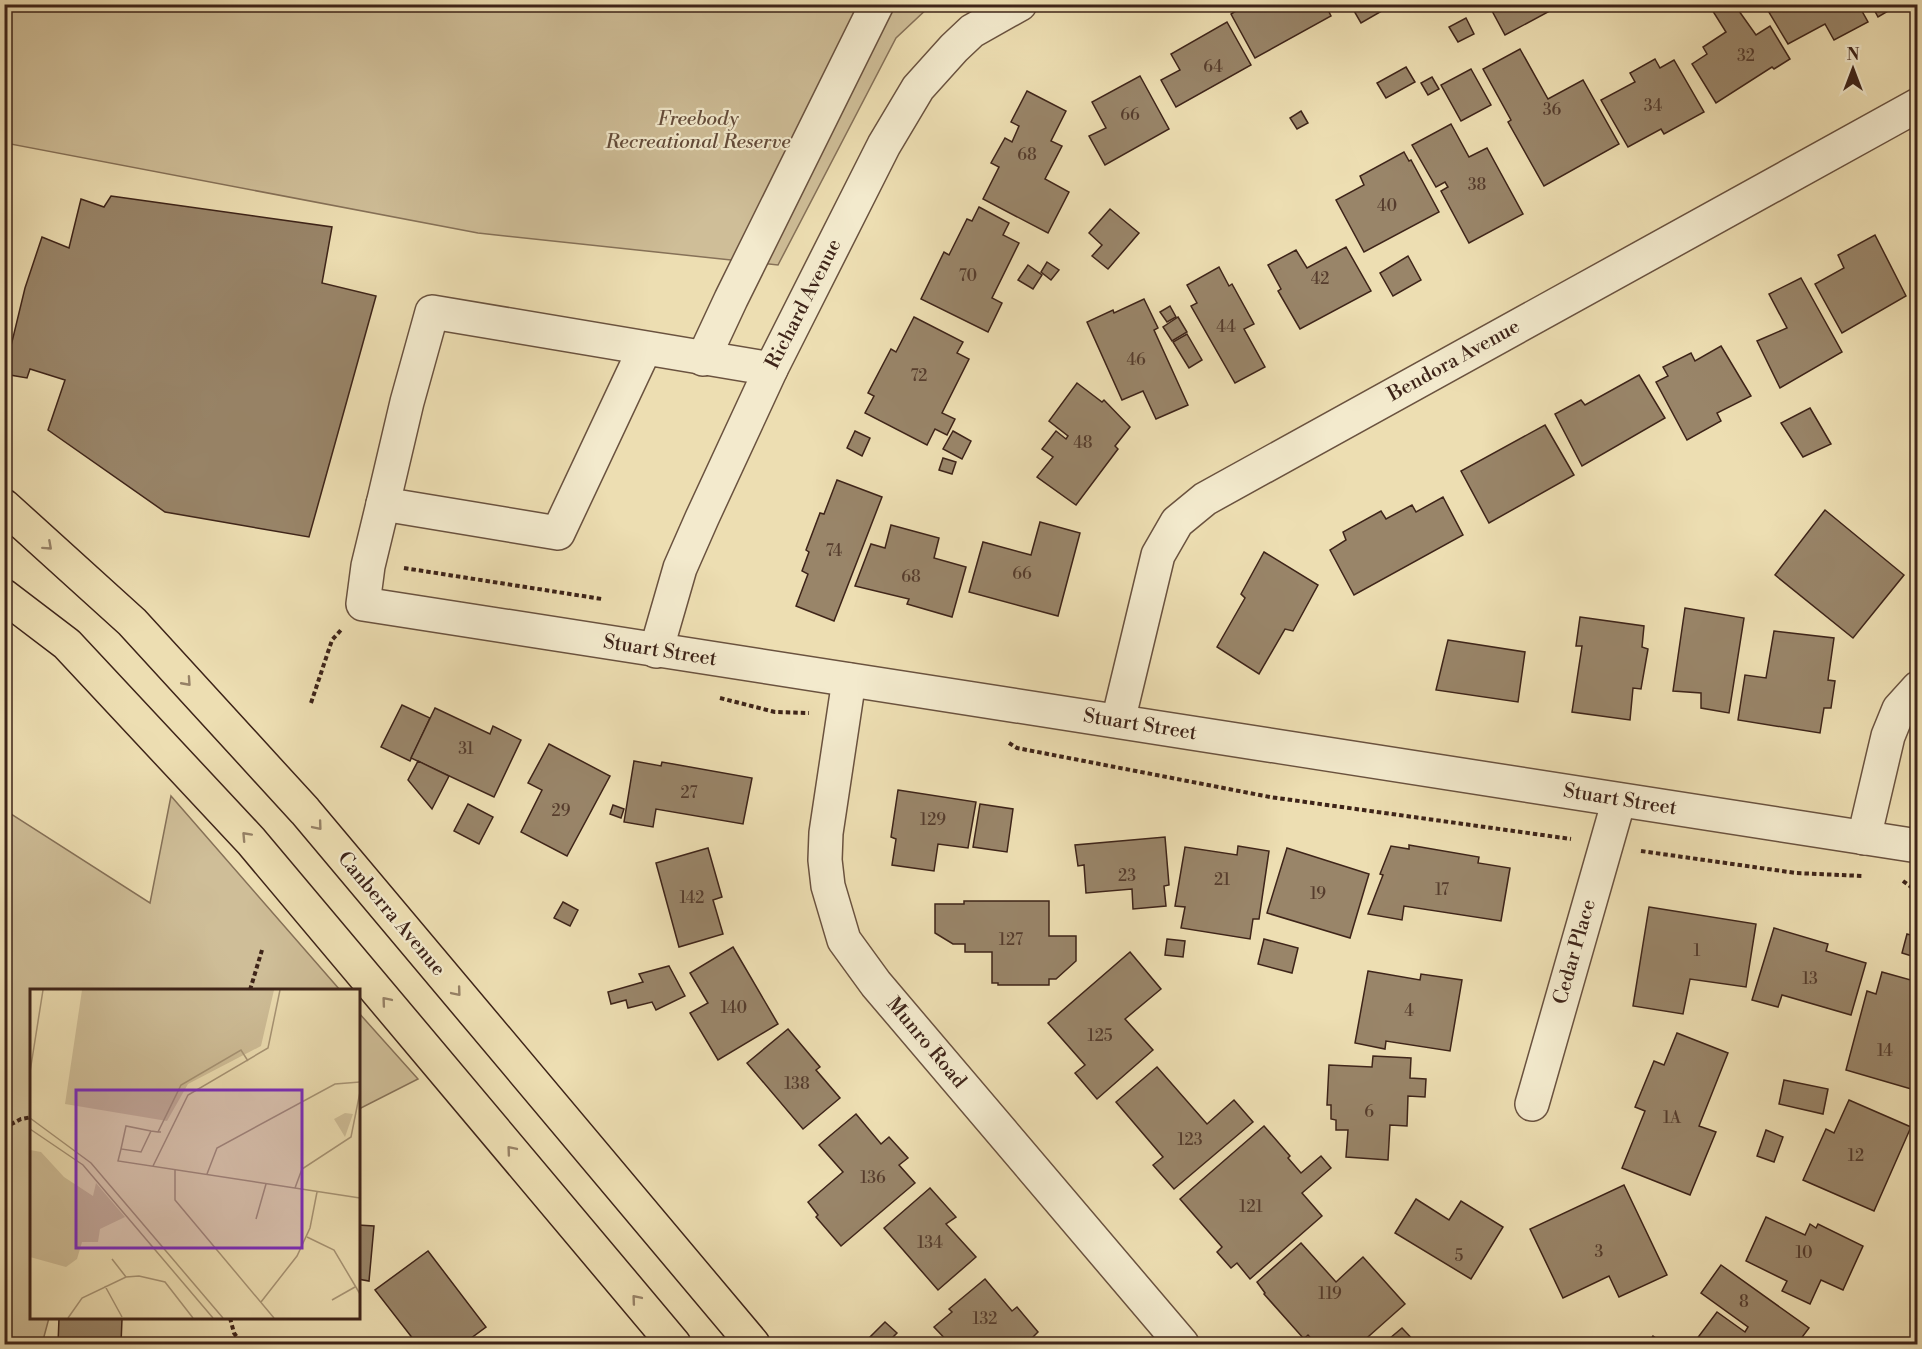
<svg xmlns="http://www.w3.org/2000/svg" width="1922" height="1349" font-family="'Libre Bodoni',serif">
  <rect width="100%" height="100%" fill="#eddeb2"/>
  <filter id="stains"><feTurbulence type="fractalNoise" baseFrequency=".00333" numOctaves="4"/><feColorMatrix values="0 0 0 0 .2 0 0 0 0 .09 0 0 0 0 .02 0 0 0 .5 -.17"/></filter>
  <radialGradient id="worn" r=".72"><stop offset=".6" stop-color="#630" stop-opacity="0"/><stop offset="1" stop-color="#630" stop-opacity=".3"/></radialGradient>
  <g fill="#cfbe98" stroke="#867158" stroke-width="1.5">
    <polygon points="4,5 931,5 896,38 778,265 478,233 5,143"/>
    <polygon points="171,796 340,990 32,990 32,1318 49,1318 42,1344 5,1344 5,810 150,903"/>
    <polygon points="358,1012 418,1079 359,1109 358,1109"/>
  </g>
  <g fill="#998569" stroke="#3e2419" stroke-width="1.5">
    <polygon points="1247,4 1325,4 1331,16 1255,58 1231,14"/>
    <polygon points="1350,4 1394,4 1361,23"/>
    <polygon points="1498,4 1544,4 1548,12 1505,35 1491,9"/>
    <polygon points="1734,4 1756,35 1770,26 1790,59 1774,69 1772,67 1716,103 1692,64 1707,54 1703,47 1726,32 1709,5"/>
    <polygon points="1764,4 1858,4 1868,22 1834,40 1825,24 1788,44"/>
    <polygon points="1871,4 1900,4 1878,17"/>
    <polygon points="1466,18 1474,34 1458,42 1449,27"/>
    <polygon points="1227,22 1251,65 1176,107 1161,80 1180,70 1171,54"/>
    <polygon points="1520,49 1548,99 1583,80 1619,144 1544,186 1508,122 1511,120 1483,69"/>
    <polygon points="1655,59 1660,68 1674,60 1704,112 1664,134 1661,129 1628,147 1601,100 1635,82 1630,73"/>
    <polygon points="1406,67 1415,82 1386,98 1377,83"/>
    <polygon points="1471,69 1491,105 1461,121 1441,85"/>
    <polygon points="1140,76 1169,129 1105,165 1089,136 1106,128 1092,102"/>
    <polygon points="1432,77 1439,89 1428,95 1421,83"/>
    <polygon points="1027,91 1066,111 1051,141 1062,146 1045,179 1069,192 1048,233 983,199 999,167 991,163 1005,138 1012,142 1019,126 1011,122"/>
    <polygon points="1301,111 1308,123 1297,129 1290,118"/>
    <polygon points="1451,124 1469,157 1487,148 1523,214 1469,243 1441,191 1448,187 1445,182 1436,187 1412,145"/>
    <polygon points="1404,152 1409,161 1411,160 1439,212 1364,252 1336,200 1364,185 1360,176"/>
    <polygon points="111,196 332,227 322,283 376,296 309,537 165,512 48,430 65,380 30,369 27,378 10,375 4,366 4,354 11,346 25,288 42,237 69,248 81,199 104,207"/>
    <polygon points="979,207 1009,223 1003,235 1019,243 992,298 1002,303 988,332 921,299 944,252 949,255 967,219 972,221"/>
    <polygon points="1110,209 1139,233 1108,269 1092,256 1102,245 1089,233"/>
    <polygon points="1875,235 1906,296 1842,333 1815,284 1844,268 1838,255"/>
    <polygon points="1346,247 1371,291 1300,329 1278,291 1281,289 1268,265 1296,250 1307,268"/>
    <polygon points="1408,256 1421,280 1393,296 1380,273"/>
    <polygon points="1047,262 1059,270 1051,280 1041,272"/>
    <polygon points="1028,265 1042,275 1033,289 1018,280"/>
    <polygon points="1219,267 1229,286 1232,284 1254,324 1244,329 1265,367 1235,383 1191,306 1197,303 1187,285"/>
    <polygon points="1801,278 1842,352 1780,388 1757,341 1787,328 1769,294"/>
    <polygon points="1918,291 1918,308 1917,308 1911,296"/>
    <polygon points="1144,299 1158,328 1154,330 1188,405 1156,419 1143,391 1122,400 1087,322 1113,310 1114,313"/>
    <polygon points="1170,306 1176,317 1167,322 1160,312"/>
    <polygon points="914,317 963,342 957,353 969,359 942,413 955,419 947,435 935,429 927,445 865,413 874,396 868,393 891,349 896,352"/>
    <polygon points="1178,317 1187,332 1172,341 1163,327"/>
    <polygon points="1187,334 1202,360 1189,368 1173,342"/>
    <polygon points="1721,346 1751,396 1717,413 1721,421 1687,440 1656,382 1668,376 1663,367 1691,353 1695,361"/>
    <polygon points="1639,375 1665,418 1582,466 1555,414 1581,400 1585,405"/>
    <polygon points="1077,383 1102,402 1104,400 1130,427 1115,446 1118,449 1076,505 1037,477 1053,457 1042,449 1056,431 1066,439 1068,436 1049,421"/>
    <polygon points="1810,408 1831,444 1803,457 1781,423"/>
    <polygon points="1545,425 1574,475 1489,523 1461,471"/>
    <polygon points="855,431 870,438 862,456 847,448"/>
    <polygon points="953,431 971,441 962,459 943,449"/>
    <polygon points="943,458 956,462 952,474 939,470"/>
    <polygon points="837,480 882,497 834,621 796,606 808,574 802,571 809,552 806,550 820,513 824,514"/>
    <polygon points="1443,497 1463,535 1354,595 1330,550 1346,540 1343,532 1381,511 1386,519 1412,505 1416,512"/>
    <polygon points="1825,510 1904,575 1853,638 1775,575"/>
    <polygon points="1040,522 1080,533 1058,616 969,592 983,542 1031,555"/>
    <polygon points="891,525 939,538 934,558 966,567 952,617 907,604 909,599 855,586 871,544 885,548"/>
    <polygon points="1264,552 1318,585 1293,631 1285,629 1259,674 1217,647 1245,598 1241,594"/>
    <polygon points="1685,608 1744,618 1729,713 1701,708 1701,693 1673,691"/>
    <polygon points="1580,617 1644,626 1642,647 1648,649 1641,689 1633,688 1630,720 1572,712 1582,646 1576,646"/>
    <polygon points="1774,631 1834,638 1828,680 1835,681 1831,708 1824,708 1820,733 1738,720 1745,675 1766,678"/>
    <polygon points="1448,640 1525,652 1518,702 1436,690"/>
    <polygon points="402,705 430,718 410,761 381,747"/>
    <polygon points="435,708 490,734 493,726 521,740 494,797 411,758"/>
    <polygon points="549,744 610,776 567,856 521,832 542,790 528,783"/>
    <polygon points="418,761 449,776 432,809 408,780"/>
    <polygon points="634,761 661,766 662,762 752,778 743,824 656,809 653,827 624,822"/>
    <polygon points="898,790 976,802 968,848 938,844 934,871 892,865 896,839 891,837"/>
    <polygon points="468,804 493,817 479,844 454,831"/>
    <polygon points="980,804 1013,809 1007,852 973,847"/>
    <polygon points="613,805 624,809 621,818 610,814"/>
    <polygon points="1165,837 1169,885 1164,886 1166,906 1133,909 1132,889 1086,893 1084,865 1078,866 1075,845"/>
    <polygon points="1409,845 1479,857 1478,863 1510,868 1501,921 1404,906 1402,920 1368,914 1383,875 1380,874 1391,846 1409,849"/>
    <polygon points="1238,846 1269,851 1259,919 1253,919 1250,939 1181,928 1185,907 1175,906 1185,847 1237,855"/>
    <polygon points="708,848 722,897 713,900 723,934 679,947 656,863"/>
    <polygon points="1287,848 1369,874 1350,938 1267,913"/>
    <polygon points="964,901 1049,901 1049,936 1076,936 1076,961 1056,979 1049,979 1049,985 998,985 998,983 992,983 992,952 965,952 965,944 953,944 935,933 935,904 964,904"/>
    <polygon points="563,902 578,910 570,926 554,918"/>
    <polygon points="1649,907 1756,924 1746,987 1690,979 1683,1014 1633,1006"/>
    <polygon points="1774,928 1828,944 1826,951 1866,963 1851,1015 1782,995 1778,1007 1752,1000"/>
    <polygon points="1907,934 1918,937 1918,958 1902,953"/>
    <polygon points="1167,939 1185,941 1183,957 1165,955"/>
    <polygon points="1264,939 1298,948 1292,973 1258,964"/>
    <polygon points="733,947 778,1024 718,1060 690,1013 708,1003 690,973"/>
    <polygon points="1130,952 1161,989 1125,1019 1153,1050 1097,1099 1075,1073 1085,1065 1048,1023"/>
    <polygon points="669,966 685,996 656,1010 652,1002 628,1008 626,1000 611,1004 608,992 643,982 639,974"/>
    <polygon points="1368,971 1420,980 1421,974 1462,980 1450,1051 1386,1041 1385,1049 1355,1043"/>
    <polygon points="1882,972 1918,982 1918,1091 1846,1070 1867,991 1876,994"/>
    <polygon points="788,1029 820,1067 816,1070 840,1098 803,1129 747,1063"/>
    <polygon points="1677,1033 1728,1053 1699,1126 1716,1132 1690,1195 1622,1168 1645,1111 1635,1107 1654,1061 1664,1065"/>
    <polygon points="1373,1056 1411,1058 1410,1078 1426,1079 1425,1097 1408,1096 1407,1126 1390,1125 1388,1160 1346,1157 1348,1130 1336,1130 1336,1120 1331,1119 1331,1105 1327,1105 1329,1065 1372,1067"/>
    <polygon points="1157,1067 1207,1124 1234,1100 1253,1122 1174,1189 1153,1165 1163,1157 1116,1102"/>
    <polygon points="1784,1080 1828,1089 1823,1114 1779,1104"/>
    <polygon points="1849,1100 1911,1127 1874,1211 1803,1180 1826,1129 1834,1133"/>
    <polygon points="856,1114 881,1144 889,1137 908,1158 899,1165 915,1183 841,1246 816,1217 818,1215 808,1202 843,1172 819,1145"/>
    <polygon points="1264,1126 1290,1156 1288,1158 1301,1173 1321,1156 1331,1168 1302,1193 1322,1216 1250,1279 1237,1263 1231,1268 1217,1252 1222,1247 1180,1199"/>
    <polygon points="1766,1130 1783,1137 1774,1162 1757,1156"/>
    <polygon points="1624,1185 1667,1275 1619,1297 1609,1276 1563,1298 1530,1229"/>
    <polygon points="930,1188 956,1217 946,1224 976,1257 938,1290 884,1228"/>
    <polygon points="1416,1199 1449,1220 1461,1201 1503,1227 1471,1279 1395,1233"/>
    <polygon points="1766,1217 1805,1235 1810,1224 1816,1228 1818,1224 1863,1246 1843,1290 1821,1280 1810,1304 1782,1291 1787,1281 1746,1261"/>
    <polygon points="358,1225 374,1226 369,1281 358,1279"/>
    <polygon points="1301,1243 1336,1282 1363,1257 1405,1304 1360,1344 1316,1344 1308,1335 1304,1339 1264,1294 1265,1293 1257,1282"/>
    <polygon points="428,1251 486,1327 463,1344 417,1344 375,1290"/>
    <polygon points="1721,1265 1809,1328 1797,1344 1693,1344 1717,1312 1745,1332 1748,1327 1701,1293"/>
    <polygon points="985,1279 1012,1311 1017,1307 1038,1332 1033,1337 1039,1344 950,1344 934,1327 952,1312 949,1309"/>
    <polygon points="59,1318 122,1319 121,1344 58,1344"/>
    <polygon points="885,1322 897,1333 886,1344 872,1344 867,1340"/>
    <polygon points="1402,1328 1417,1344 1383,1344"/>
    <polygon points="1653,1336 1663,1343 1662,1344 1653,1344 1649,1342"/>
  </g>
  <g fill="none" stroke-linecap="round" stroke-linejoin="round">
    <defs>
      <g id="minor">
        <polyline points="645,348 558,533 383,504 407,402 432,312 771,369"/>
        <polyline points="703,359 731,299 877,4"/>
        <polyline points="383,504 368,566 363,604 1918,846"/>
        <polyline points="656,651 680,568 702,518 771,369 884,145 918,88 954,48 972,31 1020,4"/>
        <polyline points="849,680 826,833 825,860 828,886 844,940 876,984 1182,1344"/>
        <polyline points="1118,721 1158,555 1177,522 1205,499 1918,105"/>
        <polyline points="1864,838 1888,736 1899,709 1918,688"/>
        <polyline points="1532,1104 1619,800"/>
      </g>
      <g id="highway">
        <polyline points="4,506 132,622 305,811 753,1344"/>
        <polyline points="4,596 67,644 251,841 674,1344"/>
      </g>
    </defs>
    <use href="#minor" stroke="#6a523f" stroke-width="36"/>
    <use href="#highway" stroke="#3e2419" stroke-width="36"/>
    <g stroke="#3e2419" stroke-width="4" stroke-dasharray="4.5 3" stroke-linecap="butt">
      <polyline points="404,568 602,599"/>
      <polyline points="720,698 775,712 809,713"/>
      <polyline points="311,703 332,640 341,630"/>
      <polyline points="1009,743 1017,748 1270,797 1571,839"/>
      <polyline points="1641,851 1796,873 1863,876"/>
      <polyline points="1903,881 1918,892"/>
      <polyline points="250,990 262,950"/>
      <polyline points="4,1128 21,1119 32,1117"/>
      <polyline points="230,1318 234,1333 242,1344"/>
    </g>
    <use href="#minor" stroke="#f3eacd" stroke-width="33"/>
    <use href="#highway" stroke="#eddeb2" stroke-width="33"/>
  </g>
  <defs><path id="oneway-chevron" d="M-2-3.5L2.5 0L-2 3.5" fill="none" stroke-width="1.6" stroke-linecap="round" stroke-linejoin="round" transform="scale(1.5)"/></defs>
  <g stroke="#968166">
    <use href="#oneway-chevron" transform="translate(48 546) rotate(42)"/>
    <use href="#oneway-chevron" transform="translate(187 682) rotate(48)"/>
    <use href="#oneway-chevron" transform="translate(318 826) rotate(50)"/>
    <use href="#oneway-chevron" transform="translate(246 836) rotate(-133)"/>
    <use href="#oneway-chevron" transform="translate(457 992) rotate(50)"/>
    <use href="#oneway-chevron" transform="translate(386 1001) rotate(-130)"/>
    <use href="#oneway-chevron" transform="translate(511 1150) rotate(-130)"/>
    <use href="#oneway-chevron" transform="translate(636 1299) rotate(-130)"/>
  </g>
  <g text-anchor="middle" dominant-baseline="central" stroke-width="4.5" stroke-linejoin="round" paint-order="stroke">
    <g font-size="16" fill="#553c2d">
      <text x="1746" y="56">32</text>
      <text x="1213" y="67">64</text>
      <text x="1653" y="106">34</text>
      <text x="1552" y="110">36</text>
      <text x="1130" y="115">66</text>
      <text x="1027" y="155">68</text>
      <text x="1477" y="185">38</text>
      <text x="1387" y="206">40</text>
      <text x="968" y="276">70</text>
      <text x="1320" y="279">42</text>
      <text x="1226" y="327">44</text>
      <text x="1136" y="360">46</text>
      <text x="919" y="376">72</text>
      <text x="1083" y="443">48</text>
      <text x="834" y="551">74</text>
      <text x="1022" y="574">66</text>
      <text x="911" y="577">68</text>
      <text x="466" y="749">31</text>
      <text x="689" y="793">27</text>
      <text x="561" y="811">29</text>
      <text x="933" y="820">129</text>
      <text x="1127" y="876">23</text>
      <text x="1222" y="880">21</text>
      <text x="1442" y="890">17</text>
      <text x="1318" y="894">19</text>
      <text x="692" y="898">142</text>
      <text x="1011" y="940">127</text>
      <text x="1697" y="951">1</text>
      <text x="1810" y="979">13</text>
      <text x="734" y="1008">140</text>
      <text x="1409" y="1011">4</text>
      <text x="1100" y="1036">125</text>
      <text x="1885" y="1051">14</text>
      <text x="797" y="1084">138</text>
      <text x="1369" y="1112">6</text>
      <text x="1672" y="1118">1A</text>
      <text x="1190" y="1140">123</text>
      <text x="1856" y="1156">12</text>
      <text x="873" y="1178">136</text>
      <text x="1251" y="1207">121</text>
      <text x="930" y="1243">134</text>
      <text x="1599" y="1252">3</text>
      <text x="1804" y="1253">10</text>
      <text x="1459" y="1256">5</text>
      <text x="1330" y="1294">119</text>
      <text x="1744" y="1302">8</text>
      <text x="985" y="1319">132</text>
    </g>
    <g font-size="20" font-style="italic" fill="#624a39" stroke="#f3eacd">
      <text x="698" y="119">Freebody<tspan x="698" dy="23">Recreational Reserve</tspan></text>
    </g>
    <g font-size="20" fill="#3e2419" stroke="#f3eacd">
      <text transform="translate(804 304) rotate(-63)">Richard Avenue</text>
      <text transform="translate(1454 361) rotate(-29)">Bendora Avenue</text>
      <text transform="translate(660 651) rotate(9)">Stuart Street</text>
      <text transform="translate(1140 725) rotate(9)">Stuart Street</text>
      <text transform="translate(1620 800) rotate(9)">Stuart Street</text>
      <text transform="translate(391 914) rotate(50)">Canberra Avenue</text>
      <text transform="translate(1575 952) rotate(-74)">Cedar Place</text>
      <text transform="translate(926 1043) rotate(50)">Munro Road</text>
    </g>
  </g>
  <g transform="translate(30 989)">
    <rect width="330" height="330" fill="#eddeb2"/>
    <path d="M52,1h192l-13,56 -73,38 -21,37 -102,-17zM315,124l8,1 -8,23 -11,-18zM0,161l11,2 23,25 29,19 3,-13 29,34 -25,12 -2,13h-16l-5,17 -11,8 -36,-10z" fill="#cfbe98"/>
    <path fill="none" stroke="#a79475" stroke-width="1.5" d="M0,83l13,-82M0,129l61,45 132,155M0,140l53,36 130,153M121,142l-10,21 -20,-3 5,-23 25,5 7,1h3M128,143l23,-47 60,-35 7,11M91,160l-3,12 242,37M123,177l35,-71 80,-47 12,-58M145,181v30l99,118M177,185l10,-26 118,-64 25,-2M265,199l7,-19 49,-32 9,-45M226,230l10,-35M277,248l27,13 26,44M82,270l14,18M75,297l17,31M302,311l23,-13M231,313l36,-46 13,-28 7,-36M38,329l14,-20 44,-21 13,-1 26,6 28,36"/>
    <path fill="#7b2cbf" fill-opacity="0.15" stroke="#7b2cbf" stroke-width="3" d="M46,101h226v158h-226z"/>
    <rect width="330" height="330" fill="none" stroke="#3e2419" stroke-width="3"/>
  </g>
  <rect width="1922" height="1349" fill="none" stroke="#eddeb2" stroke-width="24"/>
  <rect x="6" y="6" width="1910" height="1337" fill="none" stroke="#3e2419" stroke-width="3"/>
  <rect x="12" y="12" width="1898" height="1325" fill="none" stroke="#3e2419" stroke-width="1.5"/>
  <g transform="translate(1853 69)" stroke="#f3eacd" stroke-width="4.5" paint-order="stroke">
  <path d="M0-4.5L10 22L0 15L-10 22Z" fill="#3e2419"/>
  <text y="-9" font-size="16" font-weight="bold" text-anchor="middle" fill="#3e2419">N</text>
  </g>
  <rect width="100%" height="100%" filter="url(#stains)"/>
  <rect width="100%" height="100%" fill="url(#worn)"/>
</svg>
